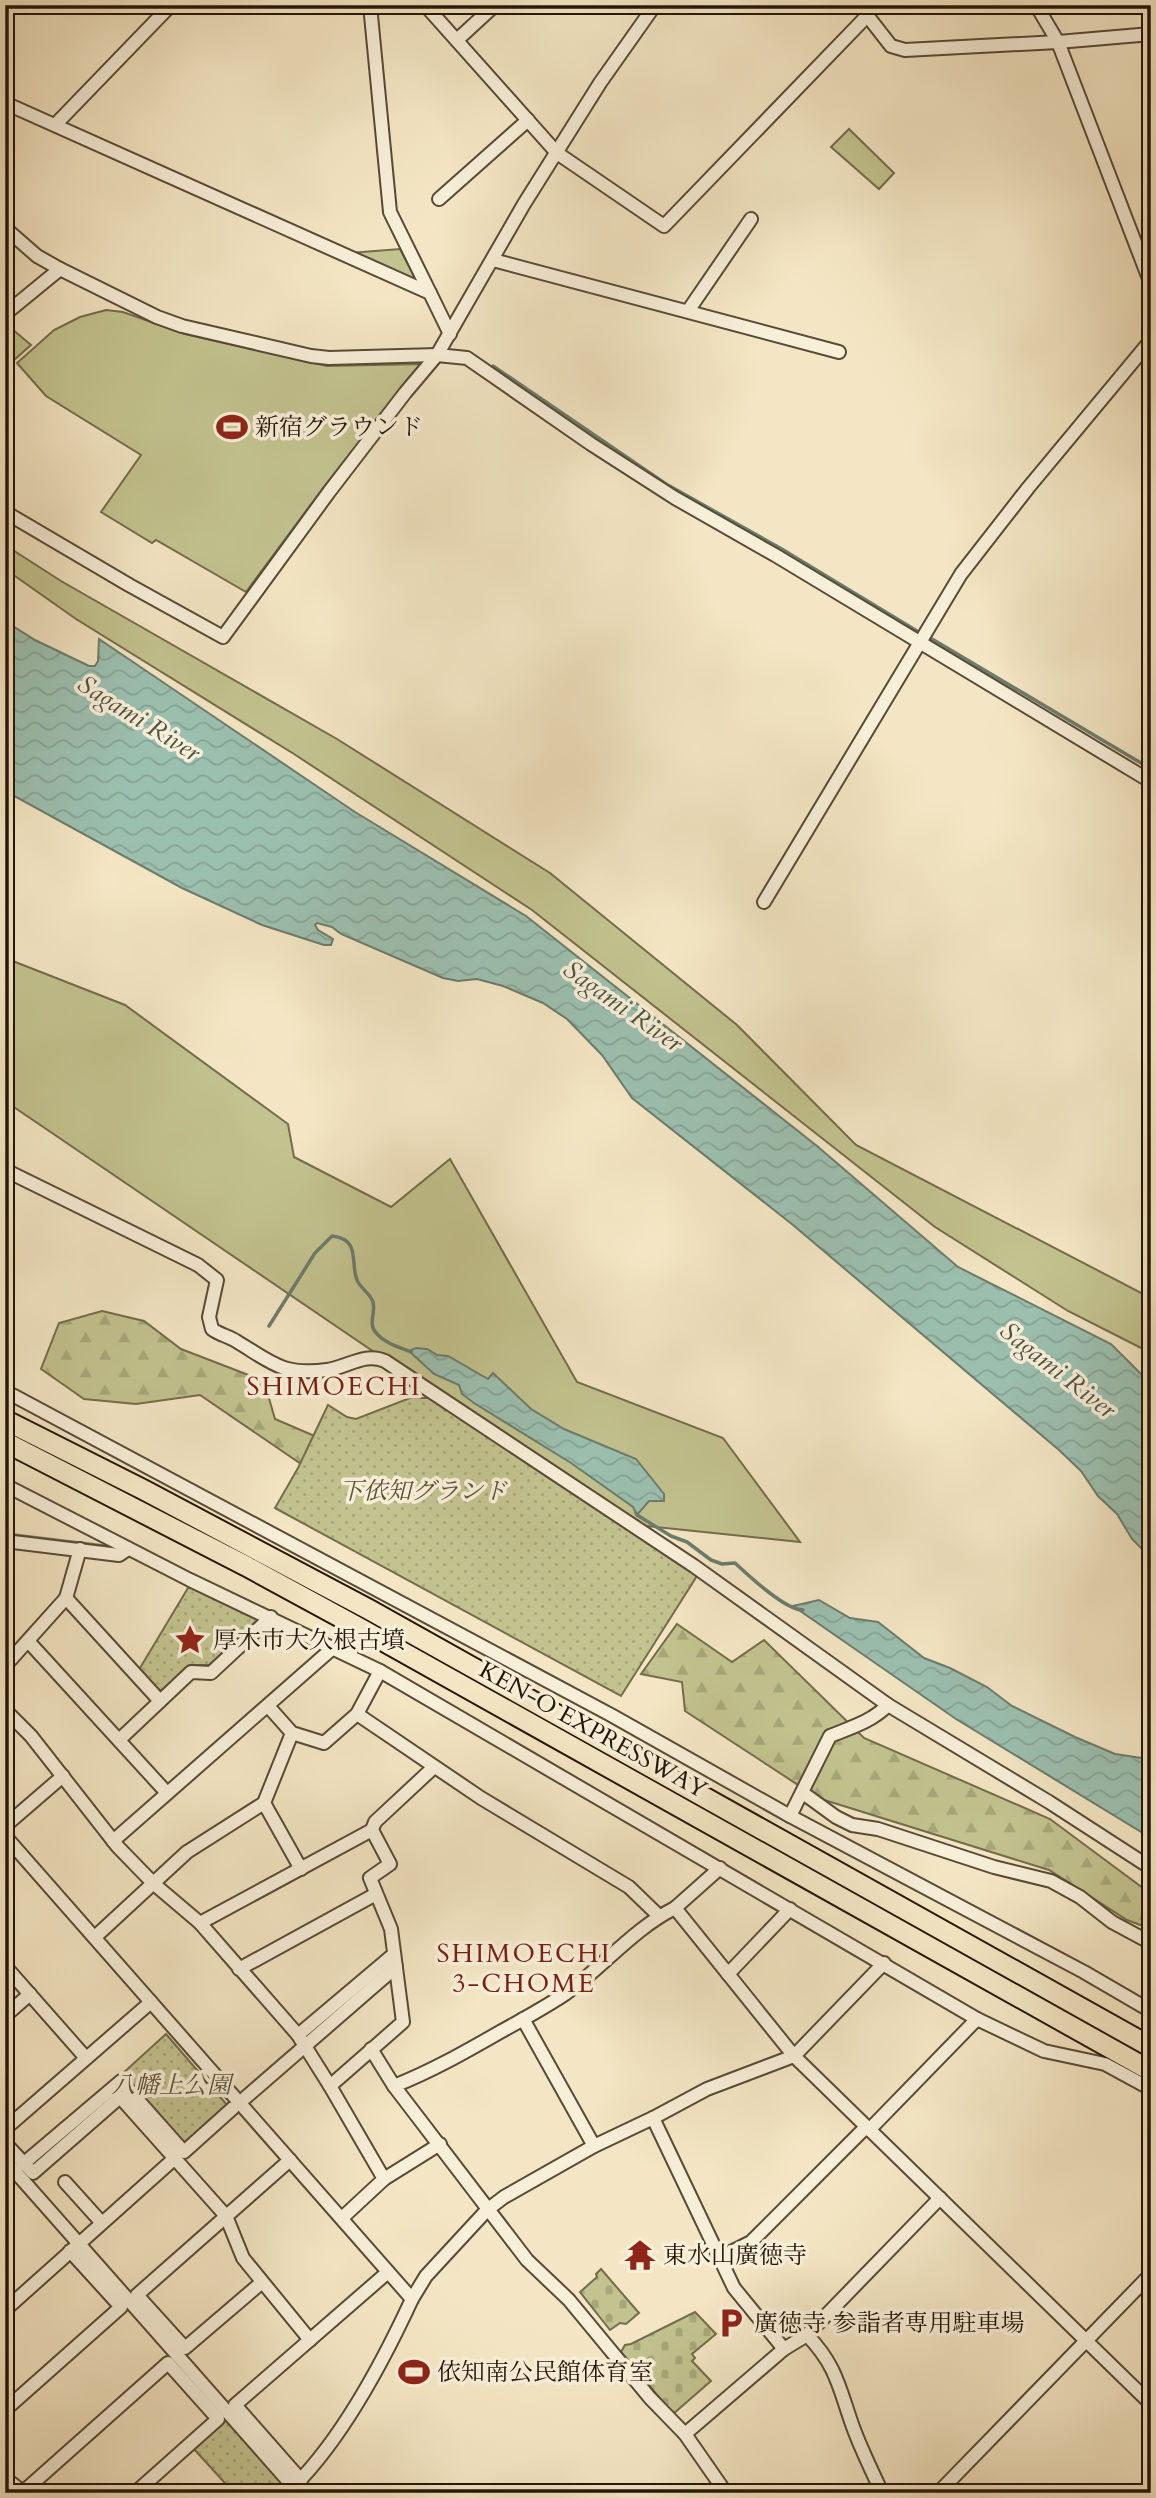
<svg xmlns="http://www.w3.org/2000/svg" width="1156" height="2498" font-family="Cardo,'Noto Serif JP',serif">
  <defs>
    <pattern id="forest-firs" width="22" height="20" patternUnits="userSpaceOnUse" patternTransform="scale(1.75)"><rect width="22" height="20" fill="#c3c38f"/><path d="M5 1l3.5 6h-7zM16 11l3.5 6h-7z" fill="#a7a77a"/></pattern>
    <pattern id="cemetery-stones" width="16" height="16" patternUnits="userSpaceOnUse" patternTransform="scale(1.75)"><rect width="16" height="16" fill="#c3c38f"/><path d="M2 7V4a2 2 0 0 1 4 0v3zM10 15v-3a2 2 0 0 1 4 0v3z" fill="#a7a77a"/></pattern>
    <pattern id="park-dots" width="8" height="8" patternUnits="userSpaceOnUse" patternTransform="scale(1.75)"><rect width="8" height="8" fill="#c3c38f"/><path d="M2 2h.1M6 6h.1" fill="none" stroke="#a7a77a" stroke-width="1.8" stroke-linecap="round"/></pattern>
    <pattern id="water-waves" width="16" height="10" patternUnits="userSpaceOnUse" patternTransform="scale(1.75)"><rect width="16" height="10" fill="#9cc0b0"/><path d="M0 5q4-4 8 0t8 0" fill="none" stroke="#86a496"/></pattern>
  </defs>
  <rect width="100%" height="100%" fill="#f4e6c4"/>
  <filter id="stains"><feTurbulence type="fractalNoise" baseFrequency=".00286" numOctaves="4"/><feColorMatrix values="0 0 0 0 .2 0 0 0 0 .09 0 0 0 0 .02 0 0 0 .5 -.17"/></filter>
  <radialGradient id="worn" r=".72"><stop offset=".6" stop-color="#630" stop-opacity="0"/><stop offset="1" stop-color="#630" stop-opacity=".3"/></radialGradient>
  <g fill="#c3c38f" stroke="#746c4b" stroke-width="2">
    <polygon points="849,129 894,173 879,189 831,147"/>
    <polygon points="400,249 418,284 349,253"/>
    <polygon points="106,310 123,312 185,334 327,366 421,364 326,484 246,592 156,540 152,543 101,512 141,455 46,396 17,363 54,330 80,317"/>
    <polygon points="5,323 31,345 5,368"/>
    <polygon points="5,545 61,581 337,739 550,873 737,1025 856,1145 1151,1298 1151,1353 1068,1311 935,1227 532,910 294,754 76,619 5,569"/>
    <polygon points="5,958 125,1005 288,1124 294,1157 391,1207 450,1159 577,1382 723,1438 800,1542 627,1524 5,1101"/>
  </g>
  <g fill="url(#forest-firs)" stroke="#746c4b" stroke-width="2">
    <polygon points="102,1311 144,1321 181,1349 264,1381 275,1419 324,1440 307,1468 200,1395 136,1404 84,1399 41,1369 59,1323"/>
    <polygon points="677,1624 732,1662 764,1640 864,1738 1050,1819 1151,1894 1151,1929 1127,1920 1049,1870 818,1798 685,1711 682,1682 641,1674"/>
  </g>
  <g fill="url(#cemetery-stones)" stroke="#746c4b" stroke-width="2">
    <polygon points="601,2269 639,2313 626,2324 620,2323 610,2330 580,2292 597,2277 596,2274"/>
    <polygon points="695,2312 716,2334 692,2354 695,2358 692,2361 711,2381 673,2414 621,2352 625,2345 631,2344"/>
  </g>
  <g fill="url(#park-dots)" stroke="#746c4b" stroke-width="2">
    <polygon points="410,1398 437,1398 702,1568 621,1696 275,1508 298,1468 328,1405 347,1417 356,1419"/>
    <polygon points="192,1586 258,1617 258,1620 209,1665 190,1665 163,1690 158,1690 140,1671 140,1668 188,1588"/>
    <polygon points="166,2034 227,2105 184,2143 122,2074"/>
    <polygon points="227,2419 282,2483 271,2493 234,2493 193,2448"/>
  </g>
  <g fill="url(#water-waves)" stroke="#6c7c6c" stroke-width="2">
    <polygon points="5,621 35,640 89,666 95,666 98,661 99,639 355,812 526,916 817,1146 958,1267 1111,1344 1151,1384 1151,1558 1132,1539 1117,1514 1098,1496 1081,1471 1059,1450 793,1225 632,1098 602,1055 567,1019 543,1003 503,986 477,979 458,981 443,978 341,934 332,927 317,923 315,925 318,930 333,939 331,945 324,945 262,925 182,888 5,791"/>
    <polygon points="416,1348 427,1349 437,1355 448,1356 488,1379 493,1373 531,1409 564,1429 636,1459 664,1494 664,1501 649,1501 637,1515 633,1507 571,1463 474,1403 462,1394 459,1385 434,1374 409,1351"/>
    <polygon points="819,1600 850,1618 878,1622 924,1658 950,1668 987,1687 1012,1706 1075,1737 1115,1754 1149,1759 1151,1838 956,1719 793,1606"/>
  </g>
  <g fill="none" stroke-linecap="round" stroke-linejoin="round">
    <g stroke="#6c7c6c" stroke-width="3.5">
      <polyline points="493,366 666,484 780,548 917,631"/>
      <polyline points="932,639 1141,763"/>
      <path d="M269,1326l46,-73 17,-17c29,3 18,27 25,44 3,8 13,13 16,22 3,12 -6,22 4,32 9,10 22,13 34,18"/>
      <path d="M636,1513l1,2 34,21 16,6 24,18 11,4 13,-1c14,13 50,47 68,47"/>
      <polyline points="5,1534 104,1546"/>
    </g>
    <defs>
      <g id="minor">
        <polyline points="370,5 390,212 430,293"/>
        <polyline points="425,5 557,153 664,226 867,16"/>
        <polyline points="859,5 891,46 905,50 1058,42 1151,34"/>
        <polyline points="1036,5 1058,42 1151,284"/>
        <polyline points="457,40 495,5"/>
        <polyline points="5,103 430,293 450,334"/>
        <polyline points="55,125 171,5"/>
        <polyline points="439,199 528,120"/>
        <polyline points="5,228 37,256 60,269 157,317 182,326 311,356 329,358 437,355 467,358 591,444 675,498 775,555 1145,778 1151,779"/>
        <polyline points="493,260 839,352"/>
        <polyline points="688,311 751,219"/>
        <polyline points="5,314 60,269"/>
        <polyline points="5,512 129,585 223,637 329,492 405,393 437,355 524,204 600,83 655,5"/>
        <polyline points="764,902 961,574 1028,488 1151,340"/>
        <path d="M5,1170l193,95 19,15 -8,37 3,12c8,6 16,7 24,12 35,21 46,35 91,29 21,-3 38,-18 58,-9l309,205 194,139 161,97 102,66"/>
        <polyline points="5,1391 611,1715 790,1816 1084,1972 1151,2011"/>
        <polyline points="5,1485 190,1580 380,1671 977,2019 1044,2051 1105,2064 1151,2089"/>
        <polyline points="5,1541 119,1555 128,1549"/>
        <polyline points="66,1598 160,1701"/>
        <polyline points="28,1641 167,1793"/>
        <polyline points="5,1666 66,1598 80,1549"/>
        <polyline points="268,1706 292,1733 324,1743 357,1714 380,1671"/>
        <polyline points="5,1710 31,1736 118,1847 154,1884 200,1923 298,2035 330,2086"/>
        <polyline points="357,1714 481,1798 629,1887 659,1916"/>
        <polyline points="119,1740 191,1672 211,1673 271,1617"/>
        <polyline points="803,1793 836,1817 852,1825 878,1829 994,1867 1051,1881 1080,1897 1112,1922 1151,1943"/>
        <polyline points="264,1803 301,1869"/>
        <path d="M790,1816l40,-80c22,-9 41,-14 58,-31"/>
        <polyline points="5,1826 63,1776"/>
        <polyline points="372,1830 375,1822 434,1767"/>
        <path d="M5,1836l407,463c-30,65 -72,145 -125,194"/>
        <polyline points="113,1841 334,1647"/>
        <polyline points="720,1868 675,1908 794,2056 1151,2404"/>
        <polyline points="200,1923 372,1830 390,1864 370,1878 391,1929 403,2022 330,2086 384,2179"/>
        <polyline points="95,1937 187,1852 264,1803 292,1733"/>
        <polyline points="5,1966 86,2058"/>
        <polyline points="239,1969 376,1894"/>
        <polyline points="728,1974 790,1909"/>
        <polyline points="5,2016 30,1994"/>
        <polyline points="523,2019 594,2146"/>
        <polyline points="298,2035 394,1954"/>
        <polyline points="371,2049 394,2086 527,2260 569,2300 650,2398 685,2434 726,2493"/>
        <path d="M394,2086c38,-15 71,-34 106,-54 22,-12 44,-24 65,-38 38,-27 68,-65 110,-86"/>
        <polyline points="245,2098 396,1967"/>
        <polyline points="653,2118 734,2288 784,2349"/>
        <polyline points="5,2129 151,2002"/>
        <polyline points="869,2130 977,2019"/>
        <polyline points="5,2143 33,2173 120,2097 226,2216 243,2258 310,2340"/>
        <polyline points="5,2160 290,2483"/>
        <polyline points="23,2164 121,2081 184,2152 233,2108"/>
        <polyline points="65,2182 101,2222"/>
        <polyline points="342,2218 384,2179 440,2144"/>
        <polyline points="719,2258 751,2242 866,2127"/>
        <polyline points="261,2283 185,2348 137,2295 290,2160"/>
        <polyline points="412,2299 426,2276 487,2210 504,2197 594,2146 653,2118 707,2089 794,2056 884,1963"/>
        <polyline points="5,2310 175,2158"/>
        <path d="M807,2335c30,31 32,53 46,92 8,22 19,44 29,66"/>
        <polyline points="5,2410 121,2307 70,2251"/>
        <polyline points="685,2434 784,2349 807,2335 940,2198"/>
        <polyline points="5,2478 24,2493"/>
        <polyline points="301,2480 235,2405 388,2272"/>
        <polyline points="23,2492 168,2363 218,2419 135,2493"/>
        <polyline points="938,2493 1151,2274"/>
      </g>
      <g id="highway">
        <polyline points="5,1420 144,1490 368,1609 1151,2047"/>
        <polyline points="5,1442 246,1566 358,1627 1151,2071"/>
      </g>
    </defs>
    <use href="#minor" stroke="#584a36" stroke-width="16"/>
    <use href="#highway" stroke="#241607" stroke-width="23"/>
    <use href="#minor" stroke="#f8efd9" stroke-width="12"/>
    <use href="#highway" stroke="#f4e6c4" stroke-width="19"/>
  </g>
  <defs>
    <symbol id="stadium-bare" viewBox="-9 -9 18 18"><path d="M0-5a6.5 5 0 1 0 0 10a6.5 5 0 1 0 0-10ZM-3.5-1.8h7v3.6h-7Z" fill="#8f2418" stroke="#f8efd9" stroke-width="2.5" paint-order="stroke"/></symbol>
    <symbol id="sight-bare" viewBox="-9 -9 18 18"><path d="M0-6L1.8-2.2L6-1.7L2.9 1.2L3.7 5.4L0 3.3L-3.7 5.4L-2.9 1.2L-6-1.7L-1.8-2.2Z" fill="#8f2418" stroke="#f8efd9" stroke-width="2.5" paint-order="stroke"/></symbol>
    <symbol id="temple-bare" viewBox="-9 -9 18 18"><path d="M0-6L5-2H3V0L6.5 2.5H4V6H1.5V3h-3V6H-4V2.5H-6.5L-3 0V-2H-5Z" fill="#8f2418" stroke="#f8efd9" stroke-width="2.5" paint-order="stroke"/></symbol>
    <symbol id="parking-bare" viewBox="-9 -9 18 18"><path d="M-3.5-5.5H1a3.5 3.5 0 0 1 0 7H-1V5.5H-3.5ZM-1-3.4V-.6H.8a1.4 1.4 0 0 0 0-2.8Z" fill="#8f2418" stroke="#f8efd9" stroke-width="2.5" paint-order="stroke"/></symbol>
  </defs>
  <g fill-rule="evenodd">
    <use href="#stadium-bare" x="210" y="405" width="44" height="44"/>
    <use href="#sight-bare" x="168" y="1618" width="44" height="44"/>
    <use href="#temple-bare" x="618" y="2233" width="44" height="44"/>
    <use href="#parking-bare" x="709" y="2301" width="44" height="44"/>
    <use href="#stadium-bare" x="392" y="2350" width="44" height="44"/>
  </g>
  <g text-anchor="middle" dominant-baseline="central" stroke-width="7" stroke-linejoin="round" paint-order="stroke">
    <g font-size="24" fill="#241607" stroke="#f8efd9" text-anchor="start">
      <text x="255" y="427">新宿グラウンド</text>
      <text x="213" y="1640">厚木市大久根古墳</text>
      <text x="663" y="2255">東水山廣徳寺</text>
      <text x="754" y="2323">廣徳寺 参詣者専用駐車場</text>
      <text x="437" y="2372">依知南公民館体育室</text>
    </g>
    <g font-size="24" font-style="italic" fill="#5c5337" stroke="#f8efd9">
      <text x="423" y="1491">下依知グランド</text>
      <text x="171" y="2085">八幡上公園</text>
    </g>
    <g font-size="24" fill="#241607" stroke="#f8efd9">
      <text transform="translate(593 1730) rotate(29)">KEN-O EXPRESSWAY</text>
    </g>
    <g font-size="26" font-style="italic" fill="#4e5242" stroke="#f8efd9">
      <text transform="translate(139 718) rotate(32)">Sagami River</text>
      <text transform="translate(623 1006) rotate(35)">Sagami River</text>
      <text transform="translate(1058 1370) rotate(38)">Sagami River</text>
    </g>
    <g font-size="26" letter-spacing="2" fill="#7a1f14" stroke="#f8efd9">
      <text x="334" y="1386">SHIMOECHI</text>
      <text x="524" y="1953">SHIMOECHI<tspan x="524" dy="30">3-CHOME</tspan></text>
    </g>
  </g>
  <rect width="1156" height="2498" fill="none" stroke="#f4e6c4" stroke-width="28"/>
  <rect x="7" y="7" width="1142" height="2484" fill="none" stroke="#241607" stroke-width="3.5"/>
  <rect x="14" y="14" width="1128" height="2470" fill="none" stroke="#241607" stroke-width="2"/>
  <rect width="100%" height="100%" filter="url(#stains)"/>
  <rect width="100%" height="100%" fill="url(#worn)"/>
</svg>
